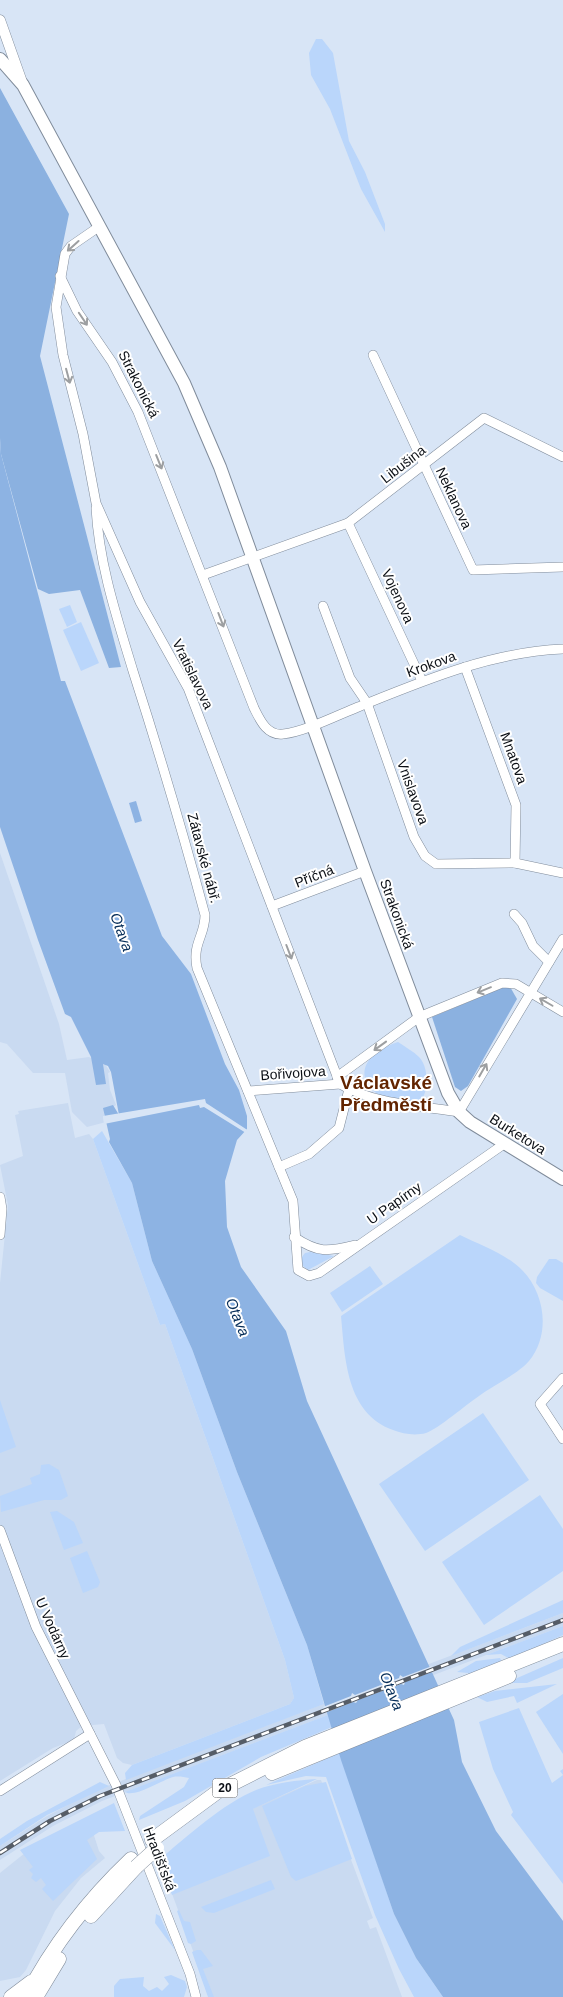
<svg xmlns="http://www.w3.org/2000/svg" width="563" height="1997" font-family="Helvetica,sans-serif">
  <rect width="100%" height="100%" fill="#d8e5f6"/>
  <g fill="#c9daf1">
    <polygon points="0,853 59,1024 67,1060 89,1057 105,1064 110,1072 108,1073 110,1090 116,1105 104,1113 106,1122 87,1127 72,1112 65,1073 33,1073 7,1044 0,1042"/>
    <polygon points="68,1103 75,1138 89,1134 93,1139 160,1325 165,1324 285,1660 294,1698 290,1704 132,1765 123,1763 117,1758 104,1724 82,1726 76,1731 74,1740 53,1748 0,1781 0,1283 8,1205 0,1165 23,1156 15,1115 19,1114 18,1111"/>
    <polygon points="563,1613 563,1626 102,1801 53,1826 0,1860 0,1846 47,1816 97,1790"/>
    <polygon points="317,1780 321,1780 373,1918 367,1921 370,1929 376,1927 402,1997 210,1997 160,1861 234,1817"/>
    <polygon points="90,1823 99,1851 105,1858 81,1878 55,1911 26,1970 20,1977 0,1981 0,1873 25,1853"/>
  </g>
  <g fill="#bad6fb">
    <polygon points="316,39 322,39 333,53 349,141 365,172 385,224 385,232 361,189 330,109 311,75 309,53"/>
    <polygon points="70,605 77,622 67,627 59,609"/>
    <polygon points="81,622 99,663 81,671 63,630"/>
    <path d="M398,1042c7,5 15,9 21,15 9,9 10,31 3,42 -51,13 -87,-36 -24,-57z"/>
    <polygon points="102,1131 132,1183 152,1261 192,1349 237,1472 307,1645 324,1704 126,1780 125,1773 132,1765 290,1704 294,1698 285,1660 165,1324 160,1325 93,1139"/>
    <path d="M460,1235c18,9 38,16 54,28 30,22 39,69 15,98 -10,12 -36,25 -50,35 -12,8 -41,33 -53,37 -11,3 -23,1 -33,-3 -47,-17 -48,-72 -52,-114z"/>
    <polygon points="310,1252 334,1256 308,1270 303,1266 301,1258 305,1253"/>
    <polygon points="549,1259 556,1259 563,1263 563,1301 540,1288 536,1283 537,1277"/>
    <polygon points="370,1266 383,1284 342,1312 330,1293"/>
    <polygon points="0,1400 16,1447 0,1453"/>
    <polygon points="483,1413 529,1480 425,1551 379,1484"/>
    <polygon points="49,1464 59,1470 68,1496 61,1500 44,1500 1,1512 0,1496 32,1484 30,1478 40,1474 41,1465"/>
    <polygon points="540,1495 563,1529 563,1571 484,1625 442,1562"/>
    <polygon points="57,1511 74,1522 83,1543 64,1550 50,1512"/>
    <polygon points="87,1551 100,1582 98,1587 83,1593 70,1558"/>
    <polygon points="563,1600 563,1613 451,1656 460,1647"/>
    <polygon points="563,1626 563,1635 510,1659 501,1654 486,1655"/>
    <polygon points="500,1658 502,1662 469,1675 468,1673 457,1672 476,1661"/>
    <polygon points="563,1658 563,1668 527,1683 506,1683"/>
    <polygon points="557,1684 517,1703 514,1696 487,1702 477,1697 495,1691"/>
    <polygon points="563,1694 563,1754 536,1712"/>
    <polygon points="519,1708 552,1783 563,1775 560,1771 563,1769 563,1884 511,1815 513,1812 493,1769 479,1722"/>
    <path d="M328,1715l4,12 -71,30 -76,44 -46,19 1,-4 44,-29 5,-9c-5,-1 -11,-2 -16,-1 -11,3 -38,21 -48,15z"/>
    <polygon points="340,1753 394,1914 416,1958 443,1997 414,1997 399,1969 375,1915 326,1777 306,1776 266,1785"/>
    <path d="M317,1779l-64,30 17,47 -98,39 -13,-35c27,-23 65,-57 97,-70 18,-7 42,-10 61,-11z"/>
    <polygon points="100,1782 109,1786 47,1815 0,1846 0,1839 27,1821"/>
    <polygon points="326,1782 352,1859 296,1881 291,1877 262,1806 305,1786"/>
    <polygon points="114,1803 125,1831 99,1832 87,1840 97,1859 53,1901 42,1889 46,1885 41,1878 36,1882 31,1878 33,1874 29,1870 33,1867 20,1850"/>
    <polygon points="271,1880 275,1889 214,1913 206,1912 201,1907"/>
    <polygon points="179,1910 184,1921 190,1922 196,1941 191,1944 188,1943 177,1911"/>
    <polygon points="156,1914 160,1916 175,1950 155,1923"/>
    <polygon points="197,1950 201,1950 213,1966 203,1969 214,1997 208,1997 192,1952"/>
    <polygon points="171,1975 185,1981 187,1987 184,1997 114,1997 114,1986 120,1979 144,1977 143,1986 149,1991 157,1987 162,1991 169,1984 164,1977"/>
  </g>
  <g fill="#8bb1e0">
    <polygon points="0,88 69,214 40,356 121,667 109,668 80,590 49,594 38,589 1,454 0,438"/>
    <polygon points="509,985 517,999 468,1086 461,1091 455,1087 432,1017"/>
  </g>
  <g fill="#8db3e3">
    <polygon points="0,438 1,454 61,681 65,681 162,936 191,974 225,1064 239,1090 247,1116 247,1129 237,1140 225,1181 227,1227 241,1267 286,1331 307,1401 454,1720 462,1762 496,1831 563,1921 563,1997 443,1997 416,1958 394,1914 341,1760 307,1645 237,1472 192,1349 152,1261 132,1183 109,1142 110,1139 103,1108 113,1105 119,1115 111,1072 108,1066 103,1064 106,1084 96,1085 91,1057 71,1017 65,1014 38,940 0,827"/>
    <polygon points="136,801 142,821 135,823 129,803"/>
  </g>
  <g fill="#d8e5f6">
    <polygon points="205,1099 206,1103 249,1131 246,1133 204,1107 200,1108 199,1105 104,1124 103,1118 103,1116"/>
    <polygon points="432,1666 435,1671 405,1682 404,1685 401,1684 358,1700 356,1703 353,1702 325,1713 323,1707 351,1696 352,1693 355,1695 399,1678 400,1675 403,1677"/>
  </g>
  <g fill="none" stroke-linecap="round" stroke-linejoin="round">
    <defs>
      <g id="minor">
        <path d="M100,226l-29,20 -6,8 -9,53 7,48 20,79 13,69 44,99 48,86 152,396c33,20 81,22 119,28l104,-173"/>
        <path d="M60,276l17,35 35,51 26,50 116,296c6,12 13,28 29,26 21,-2 55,-19 75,-27 67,-27 133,-55 205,-58"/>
        <polyline points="373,355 473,570 563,567"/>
        <path d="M96,508c3,56 21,110 37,163 26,81 50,162 72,244 0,21 -13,28 -8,53l96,233 5,69 11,6 10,-3 185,-129"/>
        <polyline points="348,523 422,681"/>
        <polyline points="203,575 348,523 484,418 563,457"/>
        <polyline points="323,606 350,678 367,703 414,837 425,856 436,864 515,863 563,873"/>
        <polyline points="465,667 516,805 515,863"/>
        <polyline points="272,906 365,871"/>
        <polyline points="514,914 522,923 533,946 549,962"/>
        <polyline points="337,1077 419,1017 502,983 516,984 563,1012"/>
        <polyline points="248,1091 340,1084"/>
        <polyline points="279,1167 309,1154 339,1128 349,1089"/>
        <polyline points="0,1197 2,1209 0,1235"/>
        <path d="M294,1237c24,16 33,15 61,8"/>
        <polyline points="563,1378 540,1404 563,1439"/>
        <polyline points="0,1530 36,1627 116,1785 190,1974 196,1997"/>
        <polyline points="0,1791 90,1734"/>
      </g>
      <polyline id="tertiary" points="0,20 22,82"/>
      <polyline id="secondary" points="0,59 23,85 184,383 220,467 365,871 448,1093 459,1112 470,1122 563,1179"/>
      <g id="trunk">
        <polyline points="272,1773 509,1676"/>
        <polyline points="152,1840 220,1790 305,1747 563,1644"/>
        <polyline points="91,1916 136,1867"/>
        <polyline points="11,1997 31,1982"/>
        <path d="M26,1997c27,-52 63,-98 105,-138"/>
        <polyline points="36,1997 59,1959"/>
      </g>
    </defs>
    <use href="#minor" stroke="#808c9b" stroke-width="10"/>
    <use href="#tertiary" stroke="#808c9b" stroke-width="11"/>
    <use href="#secondary" stroke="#808c9b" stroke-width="14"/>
    <use href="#trunk" stroke="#808c9b" stroke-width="15"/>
    <use href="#minor" stroke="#fff" stroke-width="9"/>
    <use href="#tertiary" stroke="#fff" stroke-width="10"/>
    <use href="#secondary" stroke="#fff" stroke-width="12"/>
    <use href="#trunk" stroke="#fff" stroke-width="14"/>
    <defs>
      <polyline id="rail" points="0,1853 50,1821 100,1796 563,1620"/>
    </defs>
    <use href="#rail" stroke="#565d67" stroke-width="4.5"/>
    <use href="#rail" stroke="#fff" stroke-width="2.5" stroke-dasharray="8" stroke-linecap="butt"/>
    <defs>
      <polyline id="trunk-bridge" points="136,1867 157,1848"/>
    </defs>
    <use href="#trunk-bridge" stroke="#808c9b" stroke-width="15" stroke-linecap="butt"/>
    <use href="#trunk-bridge" stroke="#fff" stroke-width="14"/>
  </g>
  <defs><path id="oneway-shaft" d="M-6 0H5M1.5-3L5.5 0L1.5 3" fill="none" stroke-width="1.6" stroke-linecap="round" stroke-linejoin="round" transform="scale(1.25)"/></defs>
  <g stroke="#9d9fa1">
    <use href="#oneway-shaft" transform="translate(73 246) rotate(138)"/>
    <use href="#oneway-shaft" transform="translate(83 319) rotate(56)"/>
    <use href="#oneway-shaft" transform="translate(68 376) rotate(75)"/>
    <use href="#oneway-shaft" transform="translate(159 462) rotate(68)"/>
    <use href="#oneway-shaft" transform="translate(221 620) rotate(69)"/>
    <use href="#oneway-shaft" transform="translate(289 952) rotate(69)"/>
    <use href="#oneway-shaft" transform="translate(484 990) rotate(158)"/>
    <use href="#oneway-shaft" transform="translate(546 1002) rotate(-150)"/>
    <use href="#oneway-shaft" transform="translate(380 1046) rotate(144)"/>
    <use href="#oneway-shaft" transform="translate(483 1070) rotate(-60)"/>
  </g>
  <g text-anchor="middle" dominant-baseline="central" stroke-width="4" stroke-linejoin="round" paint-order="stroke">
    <rect fill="#fff" stroke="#54575b" stroke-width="1" x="212.5" y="1778.5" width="25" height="19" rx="4"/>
    <g font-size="12" font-weight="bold" fill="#0b0f15">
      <text x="225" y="1788">20</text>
    </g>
    <g font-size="14" fill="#0b0f15" stroke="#fff">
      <text transform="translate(139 384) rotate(63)">Strakonická</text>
      <text transform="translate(403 464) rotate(-38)">Libušina</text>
      <text transform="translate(454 498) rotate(65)">Neklanova</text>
      <text transform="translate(398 596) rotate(65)">Vojenova</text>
      <text transform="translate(431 664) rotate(-20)">Krokova</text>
      <text transform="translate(193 674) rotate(64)">Vratislavova</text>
      <text transform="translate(514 758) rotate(70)">Mnatova</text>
      <text transform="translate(413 792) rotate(70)">Vnislavova</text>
      <text transform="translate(204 858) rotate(75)">Zátavské nábř.</text>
      <text transform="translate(314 876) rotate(-21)">Příčná</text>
      <text transform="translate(397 914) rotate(70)">Strakonická</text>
      <text transform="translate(293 1073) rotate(-4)">Bořivojova</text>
      <text transform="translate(518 1134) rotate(32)">Burketova</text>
      <text transform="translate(394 1203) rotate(-35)">U Papírny</text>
      <text transform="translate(53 1628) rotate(66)">U Vodárny</text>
      <text transform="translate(160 1859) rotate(69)">Hradišťská</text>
    </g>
    <g font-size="15" font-style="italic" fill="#052d58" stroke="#fff">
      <text transform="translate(122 932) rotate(70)">Otava</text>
      <text transform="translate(238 1317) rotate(68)">Otava</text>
      <text transform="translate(392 1691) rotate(68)">Otava</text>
    </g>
    <g font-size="19" font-weight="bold" fill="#622400" stroke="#fff">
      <text x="386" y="1082">Václavské<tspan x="386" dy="22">Předměstí</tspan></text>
    </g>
  </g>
</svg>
